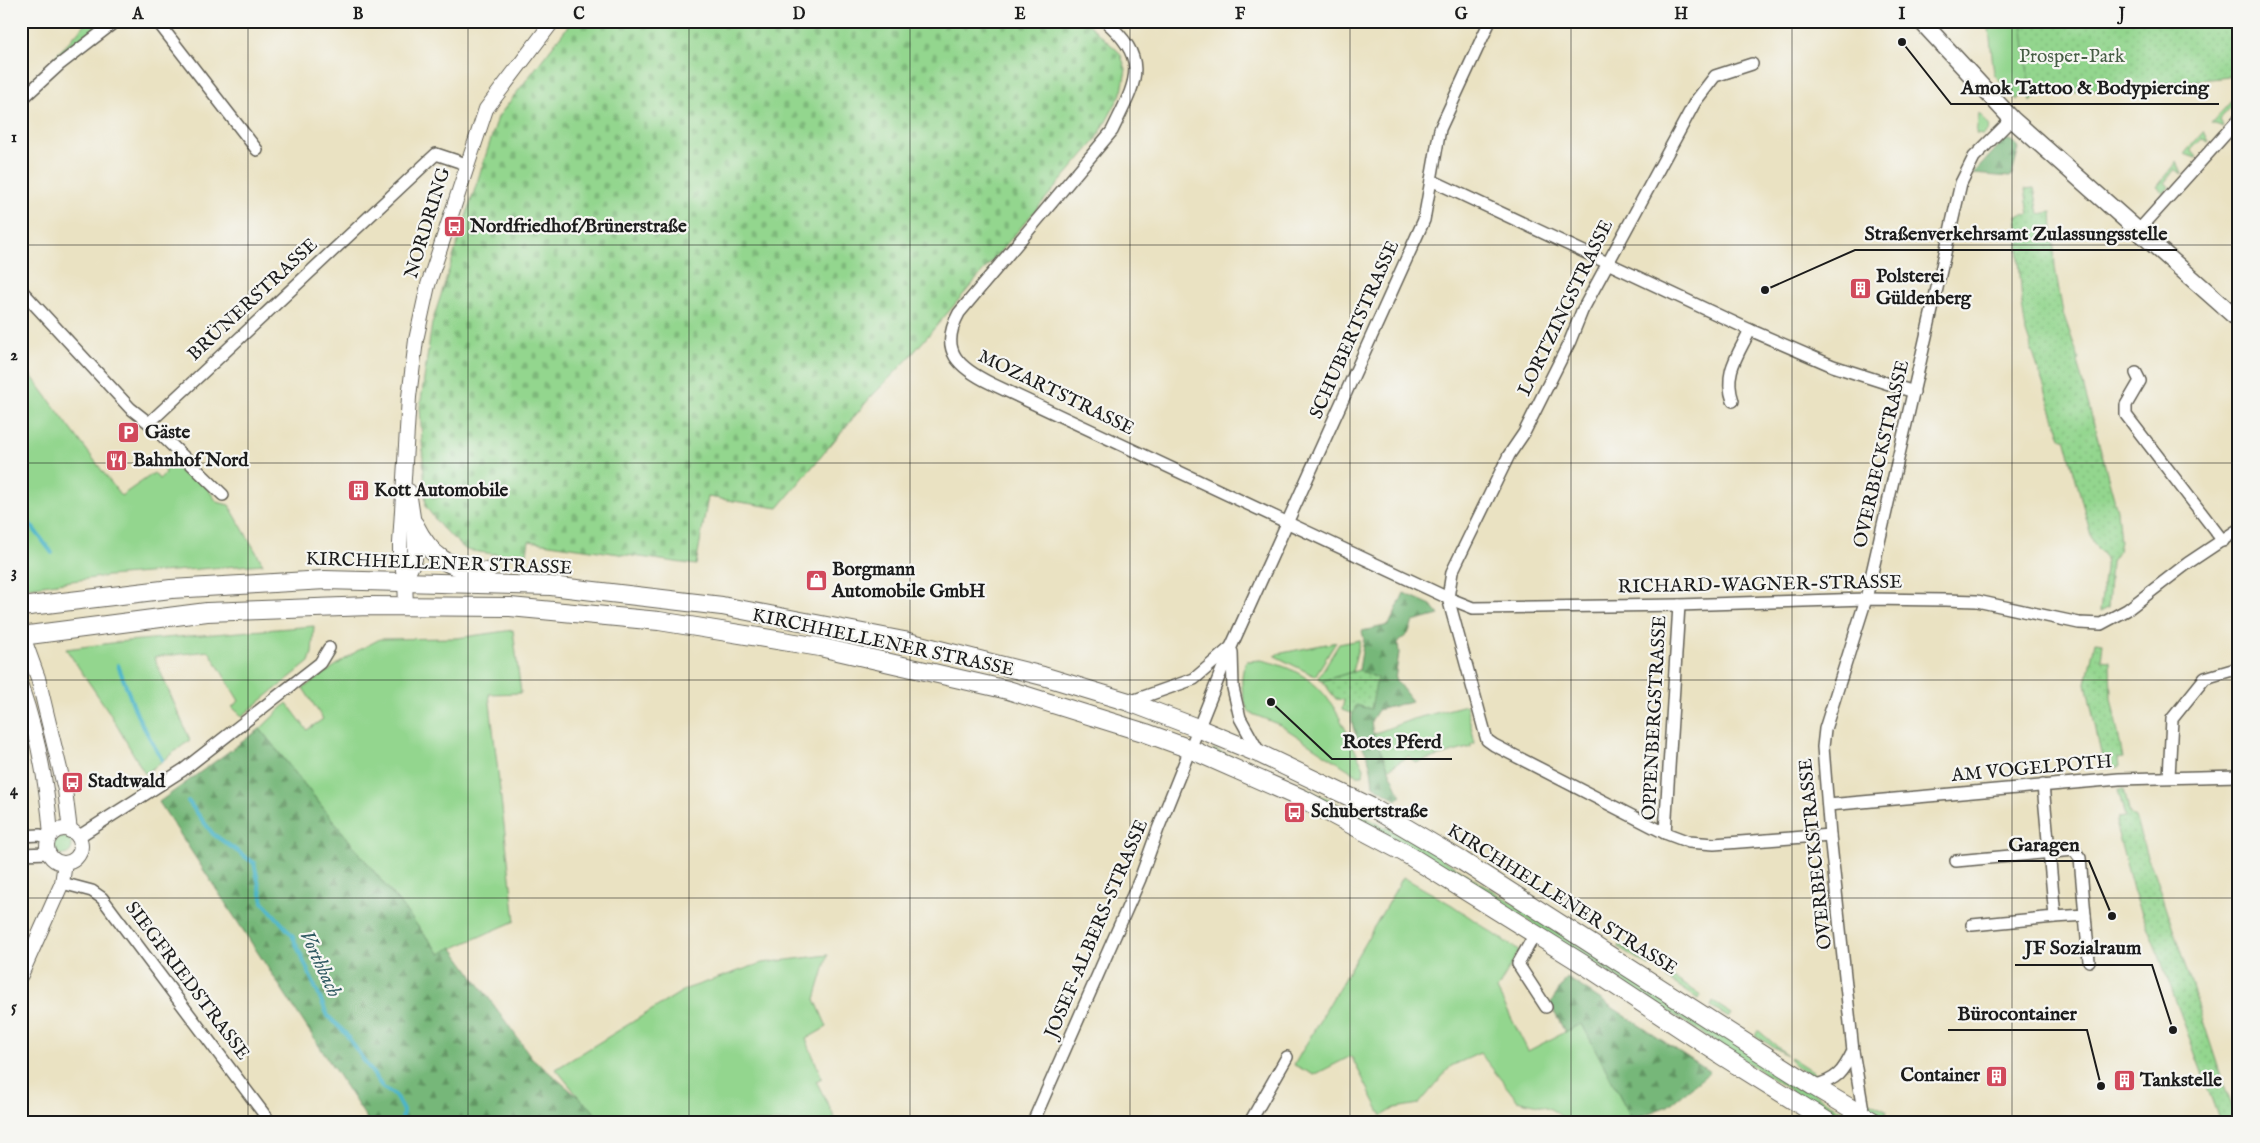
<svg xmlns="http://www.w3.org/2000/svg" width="2260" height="1143" font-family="'IM FELL English',serif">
  <defs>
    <pattern id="forest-firs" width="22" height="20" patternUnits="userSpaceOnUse" patternTransform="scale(1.25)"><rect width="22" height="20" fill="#76b779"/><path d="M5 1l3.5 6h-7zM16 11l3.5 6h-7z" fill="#609462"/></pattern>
    <pattern id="cemetery-stones" width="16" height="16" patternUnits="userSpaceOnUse" patternTransform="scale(1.25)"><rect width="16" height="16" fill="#93d68e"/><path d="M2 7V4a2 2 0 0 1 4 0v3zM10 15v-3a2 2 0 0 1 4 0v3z" fill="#7eb77a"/></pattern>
    <pattern id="park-dots" width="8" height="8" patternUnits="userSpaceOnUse" patternTransform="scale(1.25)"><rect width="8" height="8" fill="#93d68e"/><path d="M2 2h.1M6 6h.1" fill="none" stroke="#7eb77a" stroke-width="1.8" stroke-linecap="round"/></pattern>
  </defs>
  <rect width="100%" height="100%" fill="#f6f6f2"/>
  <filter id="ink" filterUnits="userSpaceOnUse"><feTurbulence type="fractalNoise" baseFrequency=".02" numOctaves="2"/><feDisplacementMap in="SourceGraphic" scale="10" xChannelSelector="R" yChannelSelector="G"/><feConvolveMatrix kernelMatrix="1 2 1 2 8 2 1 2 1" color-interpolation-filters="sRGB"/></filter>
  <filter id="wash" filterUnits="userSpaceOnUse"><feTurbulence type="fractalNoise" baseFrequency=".0096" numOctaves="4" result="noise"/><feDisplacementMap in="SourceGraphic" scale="20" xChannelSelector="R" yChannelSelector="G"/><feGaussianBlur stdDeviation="1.12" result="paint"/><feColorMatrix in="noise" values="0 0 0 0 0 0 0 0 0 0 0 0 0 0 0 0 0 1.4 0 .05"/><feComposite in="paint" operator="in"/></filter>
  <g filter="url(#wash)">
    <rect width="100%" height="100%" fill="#eae2c2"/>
    <g fill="#93d68e" stroke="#587955">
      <polygon points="88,21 105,21 51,63 51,61"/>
      <polygon points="1988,21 2022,21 2030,84 2017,100 1994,74"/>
      <polygon points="2239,93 2239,97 2233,104 2238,110 2236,113 2230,108 2219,120 2223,127 2211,123"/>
      <polygon points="1979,113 1989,125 1988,130 1983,135 1976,134"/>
      <polygon points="2204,131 2209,142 2202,139 2191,150 2197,157 2196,158 2184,154"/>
      <polygon points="2177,162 2182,174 2175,169 2165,182 2169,187 2164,193 2157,187"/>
      <polygon points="21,362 121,496 154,473 159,479 166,473 162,467 173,460 201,479 217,502 229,505 263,564 108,576 21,588"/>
      <polygon points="314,626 312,653 309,662 242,716 232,707 239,701 209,651 154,657 190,740 145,774 109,712 66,649 127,641"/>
      <polygon points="513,630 521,693 489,694 515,921 440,954 260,729 287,703 307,730 323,719 303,688 357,651 380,639 457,638"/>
      <polygon points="1360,640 1352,672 1322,681 1318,678 1339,644"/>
      <polygon points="1336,642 1315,676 1275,656 1277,654"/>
      <path d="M1261,660c69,15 75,53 103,108l-1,7h-6l-77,-50 -30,-12c-8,-12 -12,-39 -3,-52z"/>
      <polygon points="1466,705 1475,743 1471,744 1471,747 1415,763 1409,756 1388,769 1373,734 1413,719"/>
      <polygon points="1213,749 1301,786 1414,841 1860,1122 1843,1122 1796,1094 1437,862 1346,813 1213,751"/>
      <circle cx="63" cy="846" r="9"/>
      <path d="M1403,877l49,28 67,46 -22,39 31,61 54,-28 50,96 -8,3h-57c-21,-20 -25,-15 -50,-22l-37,-47 -29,13 -32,38 -24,4 -13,8 -31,-60 -37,19 -20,-10z"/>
      <polygon points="1619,945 1652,964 1649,966 1618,947"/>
      <polygon points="828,955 815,999 827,1027 806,1039 822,1078 816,1081 837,1122 599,1122 556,1069 686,989 762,963"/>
      <polygon points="1666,973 1701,995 1701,996 1698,999 1665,977"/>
      <polygon points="1713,1002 1732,1014 1729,1018 1711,1007"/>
      <polygon points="1757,1031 1759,1031 1787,1055 1755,1036"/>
      <path d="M1789,1058l1,-1 31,20c-11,-2 -26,-8 -32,-19z"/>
      <polygon points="1868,1101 1887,1110 1885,1119 1874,1111"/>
    </g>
    <g fill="url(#forest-firs)" stroke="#496a4a">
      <polygon points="2004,140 2009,140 2019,148 2012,175 2010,177 1973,174"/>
      <path d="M1404,593l27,12 8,10 -26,7 -5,12 -10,8 1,11 -4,26 17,22 -34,9 -7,11 2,13 28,62 -4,4 -24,-15c-1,-9 -2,-19 -5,-28 -7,-15 -24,-34 -12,-52l9,3 12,-30 -18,-8 5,-31 -2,-8 27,-6z"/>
      <polygon points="260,729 440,954 452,947 532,1058 590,1107 602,1122 369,1122 159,802"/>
      <polygon points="1567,978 1580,986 1710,1072 1668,1106 1632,1119 1582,1024 1565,1032 1550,1004"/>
    </g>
    <polygon fill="url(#cemetery-stones)" stroke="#587955" points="572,21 1085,21 1120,53 1126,69 1122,92 1096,140 908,359 869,399 778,508 708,497 696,565 529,541 526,559 466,550 442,528 426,507 420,407 432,323 498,117"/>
    <g fill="url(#park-dots)" stroke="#587955">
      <polygon points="2022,21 2239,21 2239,76 2052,95 2047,84 2031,102"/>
      <polygon points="2034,188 2039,214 2052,212 2055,268 2063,313 2079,359 2077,362 2117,510 2120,541 2118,551 2111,561 2108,608 2100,612 2106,558 2093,543 2065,438 2061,438 2026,332 2022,305 2018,243 2020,243 2017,216 2029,214 2025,189"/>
      <polygon points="2095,642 2103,643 2101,660 2110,661 2111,698 2123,758 2118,759 2119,767 2104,768 2086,683"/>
      <polygon points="1359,670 1377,678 1371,709 1356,705 1353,714 1342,710 1344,700 1336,699 1322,681"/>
      <polygon points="2118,789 2124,789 2130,814 2135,818 2148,859 2155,873 2223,1082 2238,1122 2220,1122 2166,974 2134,893 2116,826 2118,818 2125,817"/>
    </g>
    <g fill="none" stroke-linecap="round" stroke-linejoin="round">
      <g stroke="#4cb5c9" stroke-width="4">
        <polyline points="21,512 52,553"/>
        <polyline points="118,665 137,715 162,760"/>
        <polyline points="188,801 213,834 254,863 263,902 292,935 328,1016 345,1033 383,1088 395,1095 403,1111 402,1122"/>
      </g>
    </g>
  </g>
  <g filter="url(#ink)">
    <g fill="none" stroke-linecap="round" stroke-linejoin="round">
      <defs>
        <g id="minor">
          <polyline points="157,21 257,150"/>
          <path d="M1105,21c47,40 30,62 7,110l-153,182c-21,38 0,55 33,71l456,214 25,10 206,-3 187,-6 79,1 32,1 102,22 22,1 26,-14 61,-47 51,-34"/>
          <polyline points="1752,64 1715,76 1695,102 1582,311 1570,341 1524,433 1509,455 1452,572 1448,598 1485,733 1487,740 1494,745 1665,833 1689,842 1714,844 1830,835"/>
          <polyline points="21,100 59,65 116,21"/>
          <polyline points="1431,180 1750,330 1833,366 1914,392"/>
          <polyline points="2138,231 2239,119"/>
          <polyline points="21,290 130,408 149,423 223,495"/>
          <polyline points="2136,373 2140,381 2126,405 2126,415 2223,541"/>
          <path d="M1733,401c-10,-28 5,-46 17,-71"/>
          <polyline points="149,423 436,154 466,164"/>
          <polyline points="1232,652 1233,688 1240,718 1260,754"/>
          <polyline points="1129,702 1194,679 1230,648"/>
          <polyline points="2169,777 2172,719 2205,678 2239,668"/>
          <polyline points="1828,805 2119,779 2239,776"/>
          <polyline points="1665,833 1679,605"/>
          <polyline points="21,836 40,835 49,838"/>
          <polyline points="78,837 183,770 320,663 329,648"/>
          <polyline points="21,854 49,853"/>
          <polyline points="1956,861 2074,850 2080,858 2085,915 2055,917"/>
          <polyline points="62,883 92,891 102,898 270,1122"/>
          <polyline points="2085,915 2089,961"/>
          <polyline points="1972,925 2055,917 2043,785"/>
          <polyline points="1535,934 1518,964 1546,1007"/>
          <path d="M1813,1086c24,-6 30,-14 40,-35"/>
          <polyline points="1864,1116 1853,1051 1830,835 1823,747 1825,729 1866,599 1961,183 1974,157 2012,119"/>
          <polyline points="1033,1122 1140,879 1158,829 1231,647 1424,220 1440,129 1490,21"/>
          <polyline points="1250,1122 1287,1057"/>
        </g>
        <g id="tertiary">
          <polyline points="405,580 415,559 414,524 409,491"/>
          <polyline points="406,606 405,580 400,555 400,543 409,397 416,340 428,285 486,109 553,21"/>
          <polyline points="21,631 38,678 65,790 70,831"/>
          <path d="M21,686c17,49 26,97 30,149"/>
          <circle cx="64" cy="846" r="17"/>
          <polyline points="21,975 62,883 65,863"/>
        </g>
        <polyline id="secondary" points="1921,21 2012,119 2239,320"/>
        <g id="primary">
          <path d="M414,524c17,34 34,44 72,48"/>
          <polyline points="21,607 171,589 325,580 551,586 722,606 904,641 1043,676 1129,702 1200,729 1260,754 1371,807 1462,861 1813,1086 1874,1122"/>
          <polyline points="21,636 207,612 369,606 510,607 659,621 820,647 1008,690 1146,733 1190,749 1303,799 1405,853 1583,964 1721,1055 1828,1122"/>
        </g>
      </defs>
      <use href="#minor" stroke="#646156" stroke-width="14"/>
      <use href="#tertiary" stroke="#646156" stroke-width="16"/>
      <use href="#secondary" stroke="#646156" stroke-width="19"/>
      <use href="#primary" stroke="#646156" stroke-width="20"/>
      <use href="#minor" stroke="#fff" stroke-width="11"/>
      <use href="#tertiary" stroke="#fff" stroke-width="14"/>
      <use href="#secondary" stroke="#fff" stroke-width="16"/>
      <use href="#primary" stroke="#fff" stroke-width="18"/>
    </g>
  </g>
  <path fill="none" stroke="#1c1c1c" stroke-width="1" stroke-opacity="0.55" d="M248,21v1101M468,21v1101M689,21v1101M910,21v1101M1130,21v1101M1350,21v1101M1571,21v1101M1792,21v1101M2012,21v1101M21,245h2218M21,463h2218M21,680h2218M21,898h2218"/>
  <defs>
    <symbol id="bus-square" viewBox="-11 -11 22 22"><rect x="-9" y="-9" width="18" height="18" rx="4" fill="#d1495b" stroke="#f6f6f2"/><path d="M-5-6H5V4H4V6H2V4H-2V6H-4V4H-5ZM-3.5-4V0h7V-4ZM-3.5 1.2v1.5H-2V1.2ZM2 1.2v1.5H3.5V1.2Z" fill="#fff"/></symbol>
    <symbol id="building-square" viewBox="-11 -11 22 22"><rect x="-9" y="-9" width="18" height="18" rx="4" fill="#d1495b" stroke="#f6f6f2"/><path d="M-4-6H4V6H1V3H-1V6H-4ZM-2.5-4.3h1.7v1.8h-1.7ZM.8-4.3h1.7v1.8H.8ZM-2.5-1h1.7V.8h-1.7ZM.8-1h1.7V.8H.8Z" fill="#fff"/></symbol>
    <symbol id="parking-square" viewBox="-11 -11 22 22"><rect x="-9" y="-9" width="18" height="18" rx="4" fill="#d1495b" stroke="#f6f6f2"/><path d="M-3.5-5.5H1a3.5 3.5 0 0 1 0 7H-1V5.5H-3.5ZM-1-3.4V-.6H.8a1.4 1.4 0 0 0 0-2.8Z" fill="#fff"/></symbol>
    <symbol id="restaurant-square" viewBox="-11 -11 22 22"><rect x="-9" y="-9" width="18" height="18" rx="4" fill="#d1495b" stroke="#f6f6f2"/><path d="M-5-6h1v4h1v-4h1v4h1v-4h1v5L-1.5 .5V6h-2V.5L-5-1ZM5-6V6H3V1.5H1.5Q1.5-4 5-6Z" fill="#fff"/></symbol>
    <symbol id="shop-square" viewBox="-11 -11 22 22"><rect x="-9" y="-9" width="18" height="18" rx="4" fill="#d1495b" stroke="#f6f6f2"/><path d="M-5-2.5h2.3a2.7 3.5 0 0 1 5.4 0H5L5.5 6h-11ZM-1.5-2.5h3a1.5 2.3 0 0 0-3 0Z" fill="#fff"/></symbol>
  </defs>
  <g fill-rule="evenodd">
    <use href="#bus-square" x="442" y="214" width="25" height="25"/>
    <use href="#building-square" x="1848" y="276" width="25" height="25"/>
    <use href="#parking-square" x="116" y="420" width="25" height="25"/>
    <use href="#restaurant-square" x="104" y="448" width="25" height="25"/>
    <use href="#building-square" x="346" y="478" width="25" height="25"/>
    <use href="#shop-square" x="804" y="568" width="25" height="25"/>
    <use href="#bus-square" x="60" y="770" width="25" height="25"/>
    <use href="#bus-square" x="1282" y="800" width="25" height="25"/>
    <use href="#building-square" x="1984" y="1064" width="25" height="25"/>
    <use href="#building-square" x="2112" y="1068" width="25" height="25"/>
  </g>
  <g text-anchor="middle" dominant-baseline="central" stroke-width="4.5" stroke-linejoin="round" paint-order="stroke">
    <g font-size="19" fill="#465d44" stroke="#f6f6f2">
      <text x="2072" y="57">Prosper-Park</text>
    </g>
    <g font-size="19" fill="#1c1c1c" stroke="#f6f6f2">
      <text transform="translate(428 223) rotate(-73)">NORDRING</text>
      <text transform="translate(253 300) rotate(-43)">BRÜNERSTRASSE</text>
      <text transform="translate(1566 308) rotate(-64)">LORTZINGSTRASSE</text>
      <text transform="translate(1355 330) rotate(-66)">SCHUBERTSTRASSE</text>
      <text transform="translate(1056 393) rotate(26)">MOZARTSTRASSE</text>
      <text transform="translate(1882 454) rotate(-77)">OVERBECKSTRASSE</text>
      <text transform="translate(439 564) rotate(2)">KIRCHHELLENER STRASSE</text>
      <text transform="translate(1760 585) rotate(-1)">RICHARD-WAGNER-STRASSE</text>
      <text transform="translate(883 643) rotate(12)">KIRCHHELLENER STRASSE</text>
      <text transform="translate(1655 718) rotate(-87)">OPPENBERGSTRASSE</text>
      <text transform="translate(2032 769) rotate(-5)">AM VOGELPOTH</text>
      <text transform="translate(1816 854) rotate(-96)">OVERBECKSTRASSE</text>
      <text transform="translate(1562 900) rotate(32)">KIRCHHELLENER STRASSE</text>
      <text transform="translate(1097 929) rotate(-67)">JOSEF-ALBERS-STRASSE</text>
      <text transform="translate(187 981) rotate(53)">SIEGFRIEDSTRASSE</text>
    </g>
    <g font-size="19" font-weight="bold" fill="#1c1c1c" stroke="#f6f6f2" text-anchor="start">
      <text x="470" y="227">Nordfriedhof/Brünerstraße</text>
      <text x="1876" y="277">Polsterei<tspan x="1876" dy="22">Güldenberg</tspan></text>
      <text x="145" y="433">Gäste</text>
      <text x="133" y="461">Bahnhof Nord</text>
      <text x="374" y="491">Kott Automobile</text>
      <text x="832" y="570">Borgmann<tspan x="832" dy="22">Automobile GmbH</tspan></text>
      <text x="88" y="782">Stadtwald</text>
      <text x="1311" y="812">Schubertstraße</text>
      <text x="1980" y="1076" text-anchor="end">Container</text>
      <text x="2140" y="1081">Tankstelle</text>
    </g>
    <g font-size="20" font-style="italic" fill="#2f5961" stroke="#f6f6f2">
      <text transform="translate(320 964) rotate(65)">Vorthbach</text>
    </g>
  </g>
  <path fill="none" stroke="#1c1c1c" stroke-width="2" d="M1902 42L1951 104H2219M1765 290L1855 250H2177M1271 702L1332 759H1452M2112 916L2089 861H1998M2173 1030L2152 965H2015M2101 1086L2087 1030H1948"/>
  <g fill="#1c1c1c" stroke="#f6f6f2" stroke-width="2">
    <circle cx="1902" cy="42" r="5"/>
    <circle cx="1765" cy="290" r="5"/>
    <circle cx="1271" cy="702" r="5"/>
    <circle cx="2112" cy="916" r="5"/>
    <circle cx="2173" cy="1030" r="5"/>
    <circle cx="2101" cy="1086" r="5"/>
  </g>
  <g font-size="20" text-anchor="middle" font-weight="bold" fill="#1c1c1c" stroke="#f6f6f2" stroke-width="4.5" stroke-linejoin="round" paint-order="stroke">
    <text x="2085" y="94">Amok Tattoo &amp; Bodypiercing</text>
    <text x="2016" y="240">Straßenverkehrsamt Zulassungsstelle</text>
    <text x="1392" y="748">Rotes Pferd</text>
    <text x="2044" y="851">Garagen</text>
    <text x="2083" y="954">JF Sozialraum</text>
    <text x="2017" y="1020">Bürocontainer</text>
  </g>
  <rect width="2260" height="1143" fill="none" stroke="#f6f6f2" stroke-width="55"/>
  <rect x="28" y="28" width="2204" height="1088" fill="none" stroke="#1c1c1c" stroke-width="2"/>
  <g font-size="16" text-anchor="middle" font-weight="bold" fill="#1c1c1c">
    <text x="138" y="19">A</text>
    <text x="358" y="19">B</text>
    <text x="579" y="19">C</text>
    <text x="799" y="19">D</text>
    <text x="1020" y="19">E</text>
    <text x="1240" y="19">F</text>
    <text x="1461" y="19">G</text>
    <text x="1681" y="19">H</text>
    <text x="1902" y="19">I</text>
    <text x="2122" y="19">J</text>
    <text x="14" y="142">1</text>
    <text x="14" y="360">2</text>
    <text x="14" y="577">3</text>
    <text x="14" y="795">4</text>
    <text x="14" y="1012">5</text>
  </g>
</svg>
